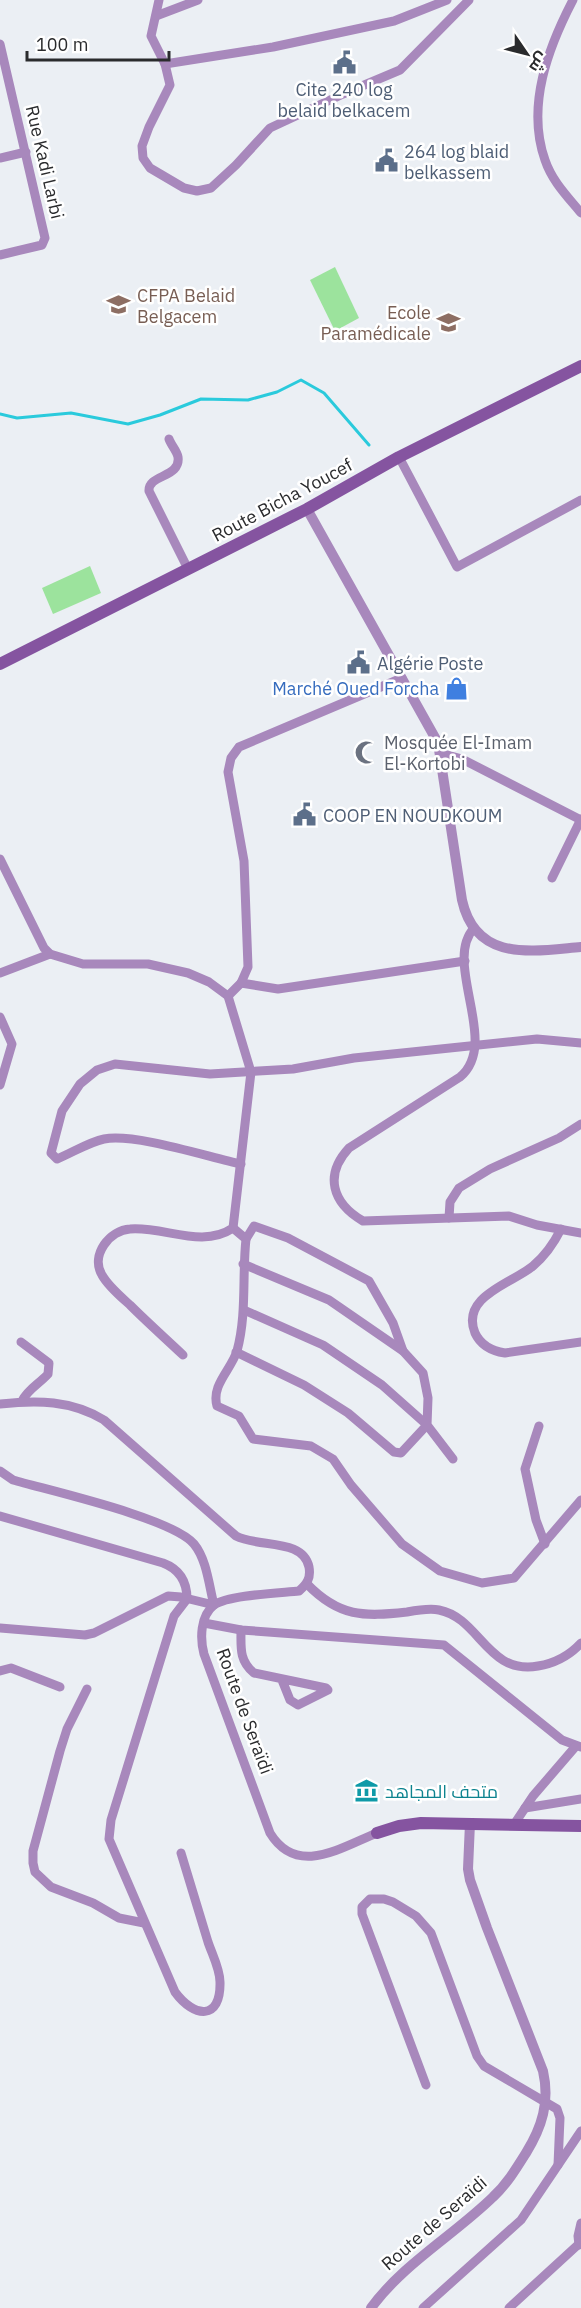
<svg xmlns="http://www.w3.org/2000/svg" width="581" height="2308" font-family="'IBM Plex Sans',Cairo,sans-serif">
  <rect width="100%" height="100%" fill="#ebeff4"/>
  <g fill="#9ce39d">
    <polygon points="335,267 359,318 335,331 310,280"/>
    <polygon points="90,566 101,593 53,614 42,588"/>
  </g>
  <g fill="none" stroke-linecap="round" stroke-linejoin="round">
    <polyline stroke="#2acadc" stroke-width="3" points="0,414 17,418 71,413 128,424 160,415 201,399 248,400 277,392 301,380 324,393 369,445"/>
    <g stroke="#a888bc" stroke-width="9">
      <polyline points="159,0 151,36 165,64 273,47 394,21 447,0"/>
      <path d="M573,0c-25,48 -47,106 -28,160 7,21 22,36 36,53"/>
      <polyline points="156,16 198,0"/>
      <polyline points="0,44 45,238 42,245 0,255"/>
      <polyline points="165,64 170,85 149,127 142,146 143,158 150,168 184,188 197,191 211,188 236,165 270,128 343,94 400,70 469,0"/>
      <polyline points="0,158 26,152"/>
      <path d="M169,439c2,6 8,12 9,18 3,21 -30,17 -29,34l39,78"/>
      <polyline points="399,457 457,567 581,500"/>
      <polyline points="440,753 462,759 581,820"/>
      <path d="M0,859l44,89 6,6 33,10h65l40,9 21,9 19,14 23,76 -18,156c-31,21 -69,-2 -103,1 -20,1 -40,26 -28,46 6,11 18,21 28,30 17,17 35,33 53,50"/>
      <polyline points="552,878 581,819"/>
      <path d="M474,928c-32,35 27,115 -14,149l-111,71c-25,27 -17,55 14,73l146,-5 28,9 44,8"/>
      <polyline points="0,973 50,954"/>
      <polyline points="241,983 278,989 465,961"/>
      <polyline points="228,996 241,983 248,967 244,861 228,772 231,758 239,747 402,678"/>
      <polyline points="0,1017 12,1044 0,1085"/>
      <path d="M241,1164c-33,-7 -106,-31 -137,-25 -15,3 -32,14 -47,20l-6,-6 11,-42 18,-27 17,-14 18,-6 95,10 83,-5 61,-11 183,-19 44,4"/>
      <polyline points="449,1218 450,1202 459,1188 490,1169 559,1138 581,1124"/>
      <path d="M233,1228l13,11c-4,37 1,75 -9,112 -6,19 -26,34 -20,55l22,10 14,23 58,7 22,13 18,26 51,59 38,27 42,12 32,-5 67,-78"/>
      <path d="M561,1229c-7,14 -15,26 -28,37 -20,17 -73,30 -58,67 6,13 17,18 30,20l76,-11"/>
      <polyline points="246,1239 254,1226 288,1238 369,1281 393,1323 403,1351"/>
      <polyline points="243,1264 329,1300 403,1351 423,1373 428,1398 427,1425 453,1459"/>
      <path d="M21,1342l28,21 -1,11c-9,10 -20,15 -26,27"/>
      <polyline points="236,1352 304,1385 348,1413 394,1452 401,1453 427,1425 382,1385 323,1345 244,1310"/>
      <path d="M0,1404c37,-4 71,-4 104,16l132,116c23,12 67,2 73,31 2,11 -2,17 -10,24 -19,2 -71,4 -85,14 -14,11 -14,34 -10,49l66,179c27,44 70,15 107,0"/>
      <polyline points="539,1426 525,1469 536,1520 545,1544"/>
      <path d="M0,1471l13,9c38,11 159,38 181,64 13,16 15,42 20,61l-33,-8 -13,-1 -74,37 -9,2 -85,-7"/>
      <path d="M0,1516l163,47c16,6 24,18 24,36l-13,17 -63,204 -2,19 66,153c19,26 46,29 45,-10 0,-13 -8,-28 -12,-40 -9,-30 -18,-60 -27,-89"/>
      <path d="M307,1584c32,33 57,33 100,28 11,-2 22,-4 32,-2 41,8 48,65 99,56 18,-3 31,-10 43,-23"/>
      <polyline points="204,1623 241,1630 444,1645 562,1740 581,1747"/>
      <path d="M241,1630c0,17 -2,31 13,43l72,15 2,2 -30,15 -8,-5 -8,-20"/>
      <polyline points="0,1671 11,1668 60,1687"/>
      <polyline points="87,1689 67,1729 60,1751 33,1851 33,1863 35,1872 51,1887 93,1903 119,1918 144,1923"/>
      <polyline points="525,1808 581,1799"/>
      <polyline points="515,1823 533,1796 576,1746"/>
      <polyline points="426,2085 362,1914 362,1907 370,1899 384,1899 393,1902 416,1916 431,1933 477,2056 484,2066 557,2109 560,2118 558,2165"/>
      <polyline points="579,2245 578,2236 581,2223"/>
      <polyline points="423,2308 521,2220 581,2131"/>
      <polyline points="509,2308 581,2242"/>
    </g>
    <g stroke="#a888bc" stroke-width="10">
      <path d="M307,509l131,234 24,157c14,63 71,51 119,47"/>
      <path d="M371,2308c32,-44 83,-73 122,-111 14,-13 23,-28 33,-44 16,-26 24,-51 17,-82l-56,-143 -17,-48 -2,-11 2,-46"/>
    </g>
    <g stroke="#8554a0" stroke-width="12">
      <polyline points="0,664 307,509 399,457 581,366"/>
      <polyline points="377,1833 399,1826 421,1823 581,1826"/>
    </g>
  </g>
  <defs>
    <symbol id="civic-bare" viewBox="-9 -9 18 18"><path d="M-.6-6.5H3V-4.5H.6V-3L4-1V1h2V6H-6V1h2V-1L-.6-3ZM-1.2 2.5V6h2.4V2.5Z" fill="#5c6f8a" stroke="#fff" stroke-width="2.5" paint-order="stroke"/></symbol>
    <symbol id="university-bare" viewBox="-9 -9 18 18"><path d="M0-5L7-2L0 1L-7-2ZM-4 1L0 2.5L4 1V4Q0 6-4 4Z" fill="#8d6e63" stroke="#fff" stroke-width="2.5" paint-order="stroke"/></symbol>
    <symbol id="shop-bare" viewBox="-9 -9 18 18"><path d="M-5-2.5h2.3a2.7 3.5 0 0 1 5.4 0H5L5.5 6h-11ZM-1.5-2.5h3a1.5 2.3 0 0 0-3 0Z" fill="#3f7fe0" stroke="#fff" stroke-width="2.5" paint-order="stroke"/></symbol>
    <symbol id="mosque-bare" viewBox="-9 -9 18 18"><path d="M3.5-4.9A6 6 0 1 0 3.5 4.9A5 5 0 1 1 3.5-4.9Z" fill="#6b7280" stroke="#fff" stroke-width="2.5" paint-order="stroke"/></symbol>
    <symbol id="museum-bare" viewBox="-9 -9 18 18"><path d="M0-6L6-3V-2H-6V-3ZM-5-1h2V3h-2ZM-1-1h2V3h-2ZM3-1h2V3H3ZM-6 4H6V6H-6Z" fill="#0f9aa8" stroke="#fff" stroke-width="2.5" paint-order="stroke"/></symbol>
  </defs>
  <g fill-rule="evenodd">
    <use href="#civic-bare" x="328" y="46" width="33" height="33"/>
    <use href="#civic-bare" x="370" y="144" width="33" height="33"/>
    <use href="#university-bare" x="102" y="288" width="33" height="33"/>
    <use href="#university-bare" x="432" y="306" width="33" height="33"/>
    <use href="#civic-bare" x="342" y="646" width="33" height="33"/>
    <use href="#shop-bare" x="440" y="672" width="33" height="33"/>
    <use href="#mosque-bare" x="350" y="736" width="33" height="33"/>
    <use href="#civic-bare" x="288" y="798" width="33" height="33"/>
    <use href="#museum-bare" x="350" y="1774" width="33" height="33"/>
  </g>
  <g text-anchor="middle" dominant-baseline="central" stroke-width="5" stroke-linejoin="round" paint-order="stroke">
    <g font-size="18" fill="#4e5e75" stroke="#fff" text-anchor="start">
      <text x="344" y="89" text-anchor="middle">Cite 240 log<tspan x="344" dy="21">belaid belkacem</tspan></text>
      <text x="404" y="151">264 log blaid<tspan x="404" dy="21">belkassem</tspan></text>
      <text x="377" y="663">Algérie Poste</text>
      <text x="323" y="815">COOP EN NOUDKOUM</text>
    </g>
    <g font-size="18" fill="#2a2b2d" stroke="#fff">
      <text transform="translate(45 162) rotate(77)">Rue Kadi Larbi</text>
      <text transform="translate(282 500) rotate(-28)">Route Bicha Youcef</text>
      <text transform="translate(245 1711) rotate(70)">Route de Seraïdi</text>
      <text transform="translate(434 2223) rotate(-41)">Route de Seraïdi</text>
    </g>
    <g font-size="18" fill="#785e54" stroke="#fff" text-anchor="start">
      <text x="137" y="295">CFPA Belaid<tspan x="137" dy="21">Belgacem</tspan></text>
      <text x="431" y="312" text-anchor="end">Ecole<tspan x="431" dy="21">Paramédicale</tspan></text>
    </g>
    <g font-size="18" fill="#366cbe" stroke="#fff" text-anchor="end">
      <text x="439" y="688">Marché Oued Forcha</text>
    </g>
    <g font-size="18" fill="#5b616d" stroke="#fff" text-anchor="start">
      <text x="384" y="742">Mosquée El-Imam<tspan x="384" dy="21">El-Kortobi</tspan></text>
    </g>
    <g font-size="18" fill="#0d838f" stroke="#fff" text-anchor="start">
      <text x="385" y="1791">متحف المجاهد</text>
    </g>
  </g>
  <g transform="translate(527 54) rotate(125)" stroke="#ffffff" stroke-width="4.5" paint-order="stroke">
  <path d="M0-4.5L10 22L0 15L-10 22Z" fill="#2a2b2d"/>
  <text y="-9" font-size="16" font-weight="bold" text-anchor="middle" fill="#2a2b2d">ش</text>
  </g>
  <path d="M27 51v9h142v-9" fill="none" stroke="#2a2b2d" stroke-width="3"/>
  <text x="36" y="51" font-size="18" fill="#2a2b2d" stroke="#ffffff" stroke-width="4.5" paint-order="stroke">100 m</text>
</svg>
